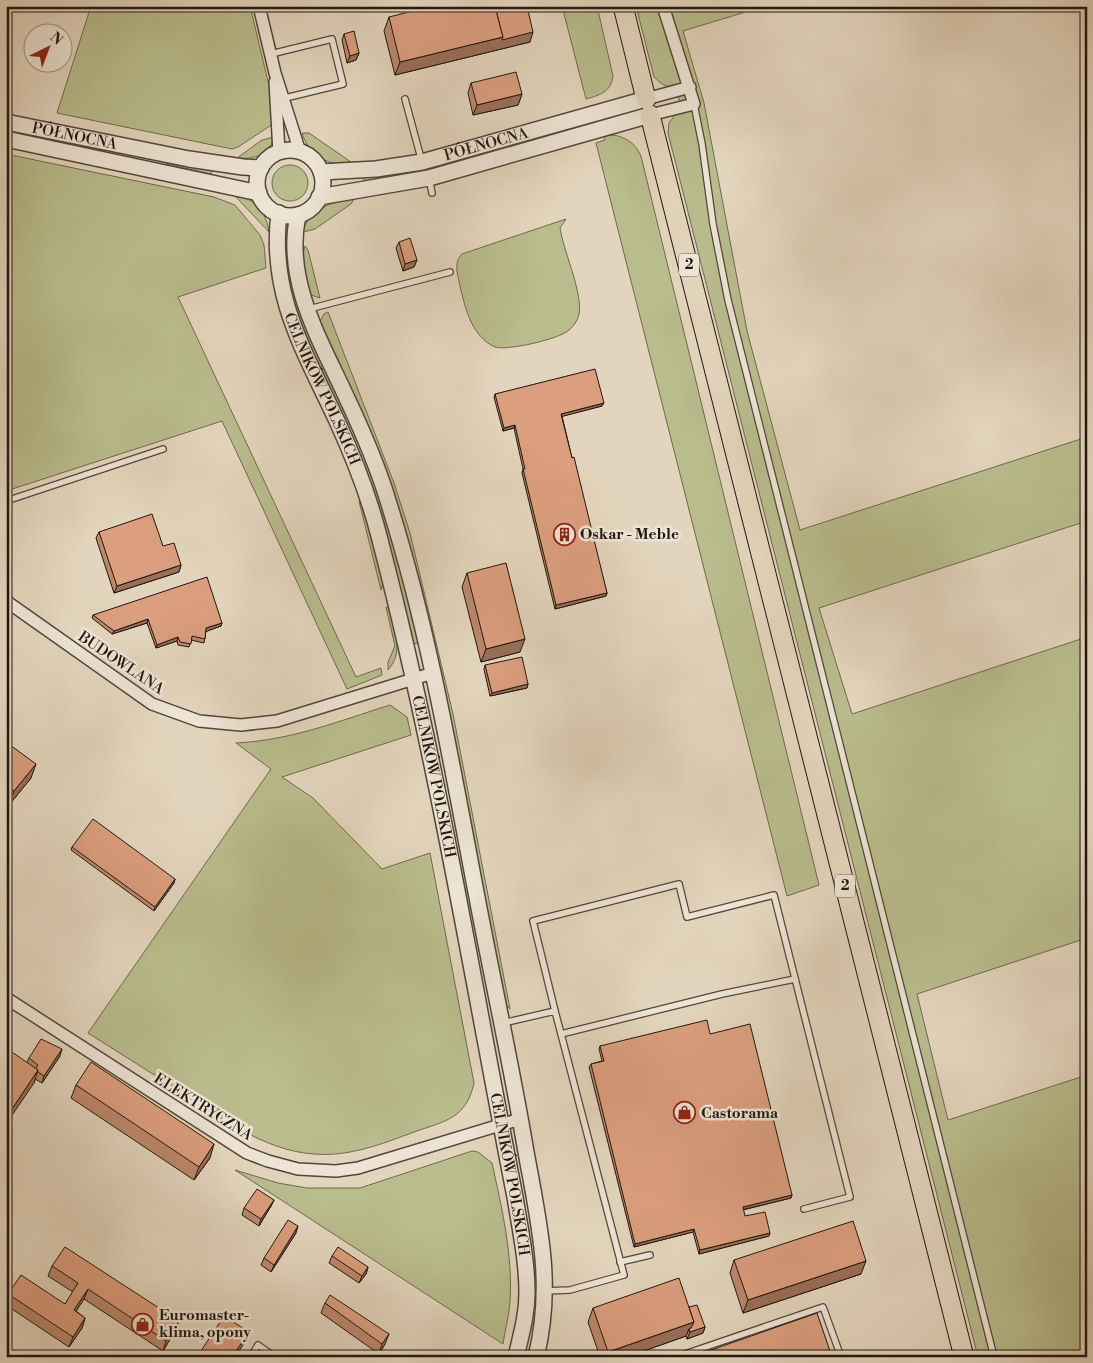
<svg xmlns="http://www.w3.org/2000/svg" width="1093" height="1363" font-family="'Libre Bodoni',serif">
  <rect width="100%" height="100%" fill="#e3d5bd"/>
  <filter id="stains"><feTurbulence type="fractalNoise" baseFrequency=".004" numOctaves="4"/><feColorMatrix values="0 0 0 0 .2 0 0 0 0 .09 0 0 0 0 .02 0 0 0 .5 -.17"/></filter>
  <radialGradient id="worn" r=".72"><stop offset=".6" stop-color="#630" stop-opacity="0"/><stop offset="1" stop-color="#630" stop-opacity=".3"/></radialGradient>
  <g fill="#b9bc8d" stroke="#6e694e">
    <polygon points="91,6 250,6 272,98 273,124 238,147 232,149 57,113"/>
    <path d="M562,6h35l16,70c-2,16 -13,19 -27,23z"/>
    <path d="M636,6h129l-82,25 21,72 43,228 53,199 287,-93v84l-268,87 33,106 235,-77v301l-170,56 31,126 139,-45v282h-109l-310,-1224 1,-10 6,-8 7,-2 -6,-27c-10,2 -15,-2 -22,-9z"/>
    <path d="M302,133h7l42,29c-21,7 -43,-8 -49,-29z"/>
    <path d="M614,135c13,3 21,8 27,21l178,729 -32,11 -191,-753 9,-3 -1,-4z"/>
    <path d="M274,137c-4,18 -21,23 -37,21l25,-18z"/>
    <polygon points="6,154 214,197 235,205 260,235 264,245 266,268 178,297 356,677 381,668 382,675 347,689 222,421 6,491"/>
    <polygon points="468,158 469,160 407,176 365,183 363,178 406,172"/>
    <polygon points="167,162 212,170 211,174 166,164"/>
    <circle cx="290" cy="183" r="18"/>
    <path d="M235,196c20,1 32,18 34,36z"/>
    <path d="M354,199l-3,5 -36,25 -12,3c5,-24 30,-30 51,-33z"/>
    <path d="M566,219l-6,9 1,5c4,21 22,62 18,81 -1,6 -6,13 -10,16 -9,9 -62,21 -74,17 -23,-10 -30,-39 -35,-61 -2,-11 -7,-23 2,-32z"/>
    <polygon points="305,246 308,250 320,298 311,295 308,292 303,254"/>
    <polygon points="284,249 290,249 293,281 300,313 371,471 392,536 419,643 413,644 290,298"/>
    <polygon points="328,312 394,483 410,533 453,714 510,1009 505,1004 432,641 406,534 380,455 319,323 324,314"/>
    <polygon points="359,501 362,501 383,582 381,590"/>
    <path d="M386,607l4,2c5,22 14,43 -2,61v-8l7,-16z"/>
    <path d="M390,705l17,12 4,18 -129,42 31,21 69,71 48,-16 44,230c-8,36 -29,38 -60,49 -32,12 -65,25 -100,22 -50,-3 -98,-39 -139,-66 -29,-18 -58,-37 -87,-55l183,-264 -35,-26c56,-3 100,-21 154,-38z"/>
    <path d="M472,1151l6,1 14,11c10,46 21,92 18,139 -1,14 -5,28 -7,42l-268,-174 43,13 29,5h53z"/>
  </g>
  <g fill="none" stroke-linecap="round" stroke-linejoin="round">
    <defs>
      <g id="service">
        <polyline points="271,54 332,39 343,84 285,98"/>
        <polyline points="405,99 422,162"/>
        <polyline points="694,104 702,144 713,224 728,300 994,1357"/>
        <polyline points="429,178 432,193"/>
        <polyline points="309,309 450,272"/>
        <polyline points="6,501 163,449"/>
        <polyline points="555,1011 533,921 679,884 687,917 774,895 850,1197 804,1209"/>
        <polyline points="503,1023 555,1011 624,1275 570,1290 545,1291"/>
        <polyline points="561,1034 722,994 795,979"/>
        <polyline points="620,1262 650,1255"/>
        <polyline points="251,1357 258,1345 275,1357"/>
        <polyline points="676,1357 823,1307 841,1357"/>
      </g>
      <g id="minor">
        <polyline points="259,6 275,73 300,152"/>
        <polyline points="275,82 279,152"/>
        <polyline points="646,99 690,87"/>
        <polyline points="650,115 694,104 663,6"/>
        <polyline points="6,601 152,704 199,721 241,725 277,721 433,673"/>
        <polyline points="6,998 247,1153 268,1161 298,1169 336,1171 358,1168 520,1119"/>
      </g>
      <g id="tertiary">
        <path id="s1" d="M6,122l183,37 54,8 18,1"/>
        <polyline points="6,139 259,193"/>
        <circle cx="290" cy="183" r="33"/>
        <path id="s2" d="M321,172l55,-3 46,-7 224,-63"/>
        <polyline points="319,197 429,178 650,115"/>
        <path id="s3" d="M279,213c-10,82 25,137 58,208 17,37 32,76 42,115 57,218 93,441 136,661 5,31 12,64 12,96 0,22 -6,42 -11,64"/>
        <path d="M298,215c-14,64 21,123 47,179 17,36 33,72 44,110 46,146 69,300 99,450 13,66 27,132 38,198 13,72 28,132 10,205"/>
      </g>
      <g id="trunk">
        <polyline points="623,6 646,99"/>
        <polyline points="650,115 964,1357"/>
      </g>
    </defs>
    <use href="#service" stroke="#52463b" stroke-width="8"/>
    <use href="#minor" stroke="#52463b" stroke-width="14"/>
    <use href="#tertiary" stroke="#52463b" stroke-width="18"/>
    <use href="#trunk" stroke="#221610" stroke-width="21"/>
    <use href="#service" stroke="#ede4d4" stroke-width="5.5"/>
    <use href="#minor" stroke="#ede4d4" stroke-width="11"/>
    <use href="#tertiary" stroke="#ede4d4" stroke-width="15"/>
    <use href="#trunk" stroke="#e3d5bd" stroke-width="19"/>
  </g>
  <g fill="#bc886c" stroke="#221610">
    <polygon points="389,17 530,42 395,75 384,31"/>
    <polygon points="344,34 359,53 356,60 347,63 342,40"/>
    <polygon points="471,83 522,94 518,105 473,115 468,93"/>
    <polygon points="399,242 417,260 414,267 403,271 396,248"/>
    <polygon points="495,394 602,406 562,416 572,458 607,593 606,596 555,609 522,473 523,469 514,428 503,431 494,397"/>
    <polygon points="99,532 163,546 181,565 179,572 114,593 96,538"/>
    <polygon points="467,573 520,652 481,662 462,587"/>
    <polygon points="93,615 222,623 221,626 206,631 204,643 191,640 189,647 178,645 177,641 156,648 147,623 112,634 92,618"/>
    <polygon points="485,665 528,684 527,688 490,696 484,669"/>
    <polygon points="6,742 31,778 9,805 6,803"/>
    <polygon points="72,847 175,879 174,883 154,911 71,850"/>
    <polygon points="710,1034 792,1195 791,1198 743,1210 745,1216 769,1236 699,1254 693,1232 634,1247 589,1067 591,1064 602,1061 599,1049 600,1046"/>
    <polygon points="60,1056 42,1083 35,1079 34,1083 27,1062 29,1058"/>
    <polygon points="76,1085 210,1158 194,1180 71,1098"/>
    <polygon points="274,1200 271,1206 259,1226 242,1215 244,1208"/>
    <polygon points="296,1233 271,1272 261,1265 264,1258"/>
    <polygon points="332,1256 368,1267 366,1274 359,1283 329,1263"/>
    <polygon points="734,1260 861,1274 743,1313 730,1273"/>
    <polygon points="52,1266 179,1321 175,1331 163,1351 84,1299 76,1311 85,1318 82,1328 69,1347 6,1305 6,1300 8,1294 65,1304 73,1292 48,1276"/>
    <polygon points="325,1303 385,1344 379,1354 321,1313"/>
    <polygon points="689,1307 705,1327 703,1333 687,1339 686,1336 627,1357 600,1357 588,1322 593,1308"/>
  </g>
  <g fill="#996f58" stroke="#221610">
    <polygon points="533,32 530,42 395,75 400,62 503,37"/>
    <polygon points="359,53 356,60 347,63 350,56"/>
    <polygon points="522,94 518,105 473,115 477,105"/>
    <polygon points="417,260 414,267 403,271 405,264"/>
    <polygon points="604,403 602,406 560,417 561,414"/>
    <polygon points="515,425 514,428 503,431 504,428"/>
    <polygon points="181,565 179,572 114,593 117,586"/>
    <polygon points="607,593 606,596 555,609 556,605"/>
    <polygon points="148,619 147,623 112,634 114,631"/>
    <polygon points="222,623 221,626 205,632 206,628"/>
    <polygon points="178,637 177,641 156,648 157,645"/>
    <polygon points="525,639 520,652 481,662 486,649"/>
    <polygon points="528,684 527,688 490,696 492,693"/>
    <polygon points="36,764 31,778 9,805 14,791"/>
    <polygon points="175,879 174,883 154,911 155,907"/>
    <polygon points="62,1049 60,1056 42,1083 44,1076"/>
    <polygon points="38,1070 34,1083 6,1124 6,1118"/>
    <polygon points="214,1144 210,1158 194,1180 199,1167"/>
    <polygon points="792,1195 791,1198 741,1210 743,1207"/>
    <polygon points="274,1200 271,1206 259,1226 261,1219"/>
    <polygon points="298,1226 296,1233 271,1272 274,1265"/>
    <polygon points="694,1229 693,1232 634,1247 635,1244"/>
    <polygon points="770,1233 769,1236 699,1254 700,1250"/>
    <polygon points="866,1261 861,1274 743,1313 748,1300"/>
    <polygon points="368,1267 366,1274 359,1283 362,1276"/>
    <polygon points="88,1289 84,1299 70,1320 74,1310"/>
    <polygon points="85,1318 82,1328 69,1347 73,1337"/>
    <polygon points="179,1321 175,1331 163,1351 166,1341"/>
    <polygon points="694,1322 705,1327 703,1333 687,1339 690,1332 689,1329 686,1336 627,1357 606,1357 608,1352"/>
    <polygon points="249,1332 245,1342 235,1357 232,1357"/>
    <polygon points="389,1334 385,1344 379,1354 382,1344"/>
  </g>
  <g fill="#db9e7e" stroke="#221610">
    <polygon points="433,6 495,6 503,37 400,62 389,17"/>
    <polygon points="495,6 527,6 533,32 502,40 503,37"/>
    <polygon points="354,31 359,53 350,56 344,34"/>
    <polygon points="516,72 522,94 477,105 471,83"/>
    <polygon points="410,238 417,260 405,264 399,242"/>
    <polygon points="595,369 604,403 561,414 572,458 574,457 607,593 556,605 523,469 525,469 515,425 504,428 495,394"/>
    <polygon points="152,514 163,546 174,543 181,565 117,586 99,532"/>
    <polygon points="506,563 525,639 486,649 467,573"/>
    <polygon points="207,577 222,623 206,628 205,639 192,636 191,644 180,642 178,637 157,645 148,619 114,631 93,615"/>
    <polygon points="522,657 528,684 492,693 485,665"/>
    <polygon points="6,742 36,764 14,791 6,786"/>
    <polygon points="93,819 175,879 155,907 72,847"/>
    <polygon points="6,1009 10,1011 6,1017"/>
    <polygon points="707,1020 710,1034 750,1024 792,1195 743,1207 745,1216 765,1212 770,1233 700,1250 694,1229 635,1244 591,1064 604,1061 600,1046"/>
    <polygon points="41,1039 62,1049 44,1076 38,1072 38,1070 36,1068 38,1065 29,1058"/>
    <polygon points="6,1048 38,1070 6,1118"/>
    <polygon points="91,1062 214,1144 199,1167 76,1085"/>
    <polygon points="257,1189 274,1200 261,1219 244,1208"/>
    <polygon points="288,1220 298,1226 274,1265 264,1258"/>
    <polygon points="853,1221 866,1261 748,1300 734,1260"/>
    <polygon points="65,1247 179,1321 166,1341 88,1289 74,1310 85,1318 73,1337 8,1294 21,1275 65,1304 78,1283 52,1266"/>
    <polygon points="338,1247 368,1267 362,1276 332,1256"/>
    <polygon points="679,1278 694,1322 608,1352 593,1308"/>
    <polygon points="330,1295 389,1334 382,1344 325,1303"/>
    <polygon points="697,1305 705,1327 690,1332 689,1329 691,1328 694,1322 689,1307"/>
    <polygon points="817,1313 832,1357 691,1357"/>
    <polygon points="224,1316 249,1332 232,1357 197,1357"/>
    <polygon points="268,1351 277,1357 264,1357"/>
  </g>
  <defs>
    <symbol id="building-ring" viewBox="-11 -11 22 22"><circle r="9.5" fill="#ede4d4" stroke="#8f2418" stroke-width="1.5"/><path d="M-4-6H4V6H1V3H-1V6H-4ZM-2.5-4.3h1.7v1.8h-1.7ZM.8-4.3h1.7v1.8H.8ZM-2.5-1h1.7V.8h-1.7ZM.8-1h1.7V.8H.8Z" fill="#8f2418"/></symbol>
    <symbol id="shop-ring" viewBox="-11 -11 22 22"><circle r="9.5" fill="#ede4d4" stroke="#8f2418" stroke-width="1.5"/><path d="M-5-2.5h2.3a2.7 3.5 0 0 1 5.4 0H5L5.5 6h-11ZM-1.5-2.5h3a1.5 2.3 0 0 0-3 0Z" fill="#8f2418"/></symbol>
  </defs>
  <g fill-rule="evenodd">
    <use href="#building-ring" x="552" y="522" width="25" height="25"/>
    <use href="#shop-ring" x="672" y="1100" width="25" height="25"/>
    <use href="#shop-ring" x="130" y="1312" width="25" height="25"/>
  </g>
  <g text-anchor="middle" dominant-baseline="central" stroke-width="5" stroke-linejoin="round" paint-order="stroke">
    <g fill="#ede4d4" stroke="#5f544b" stroke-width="1">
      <rect x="679" y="253.5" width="20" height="23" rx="4"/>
      <rect x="835" y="874.5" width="20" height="23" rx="4"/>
    </g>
    <g font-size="14" font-weight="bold" fill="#221610">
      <text x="689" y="265">2</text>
      <text x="845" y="886">2</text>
    </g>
    <g font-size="15" fill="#221610" stroke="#ede4d4">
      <text stroke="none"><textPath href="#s1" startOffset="70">PÓŁNOCNA</textPath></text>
      <text stroke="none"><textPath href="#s2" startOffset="168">PÓŁNOCNA</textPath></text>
      <text stroke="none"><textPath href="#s3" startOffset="184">CELNIKÓW POLSKICH</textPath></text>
      <text transform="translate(121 663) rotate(34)">BUDOWLANA</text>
      <text stroke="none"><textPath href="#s3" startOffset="589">CELNIKÓW POLSKICH</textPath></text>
      <text transform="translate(203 1107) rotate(32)">ELEKTRYCZNA</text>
      <text stroke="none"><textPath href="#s3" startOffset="994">CELNIKÓW POLSKICH</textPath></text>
    </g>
    <g font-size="15" font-weight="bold" fill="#221610" stroke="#ede4d4" text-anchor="start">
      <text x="580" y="534">Oskar - Meble</text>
      <text x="701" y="1113">Castorama</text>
      <text x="159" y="1315">Euromaster-<tspan x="159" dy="17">klima, opony</tspan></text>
    </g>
  </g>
  <rect width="1093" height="1363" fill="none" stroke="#e3d5bd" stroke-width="25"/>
  <rect x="8" y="8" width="1078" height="1348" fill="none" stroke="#221610" stroke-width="2.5"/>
  <rect x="12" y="12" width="1068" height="1338" fill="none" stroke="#221610"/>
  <g transform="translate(48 48) rotate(42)"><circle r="24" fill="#ede4d4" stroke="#9c9286"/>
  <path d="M0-4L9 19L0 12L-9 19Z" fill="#8f2418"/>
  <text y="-8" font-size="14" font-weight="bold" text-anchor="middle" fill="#221610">N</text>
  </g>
  <rect width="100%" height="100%" filter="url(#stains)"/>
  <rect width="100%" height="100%" fill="url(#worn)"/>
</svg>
